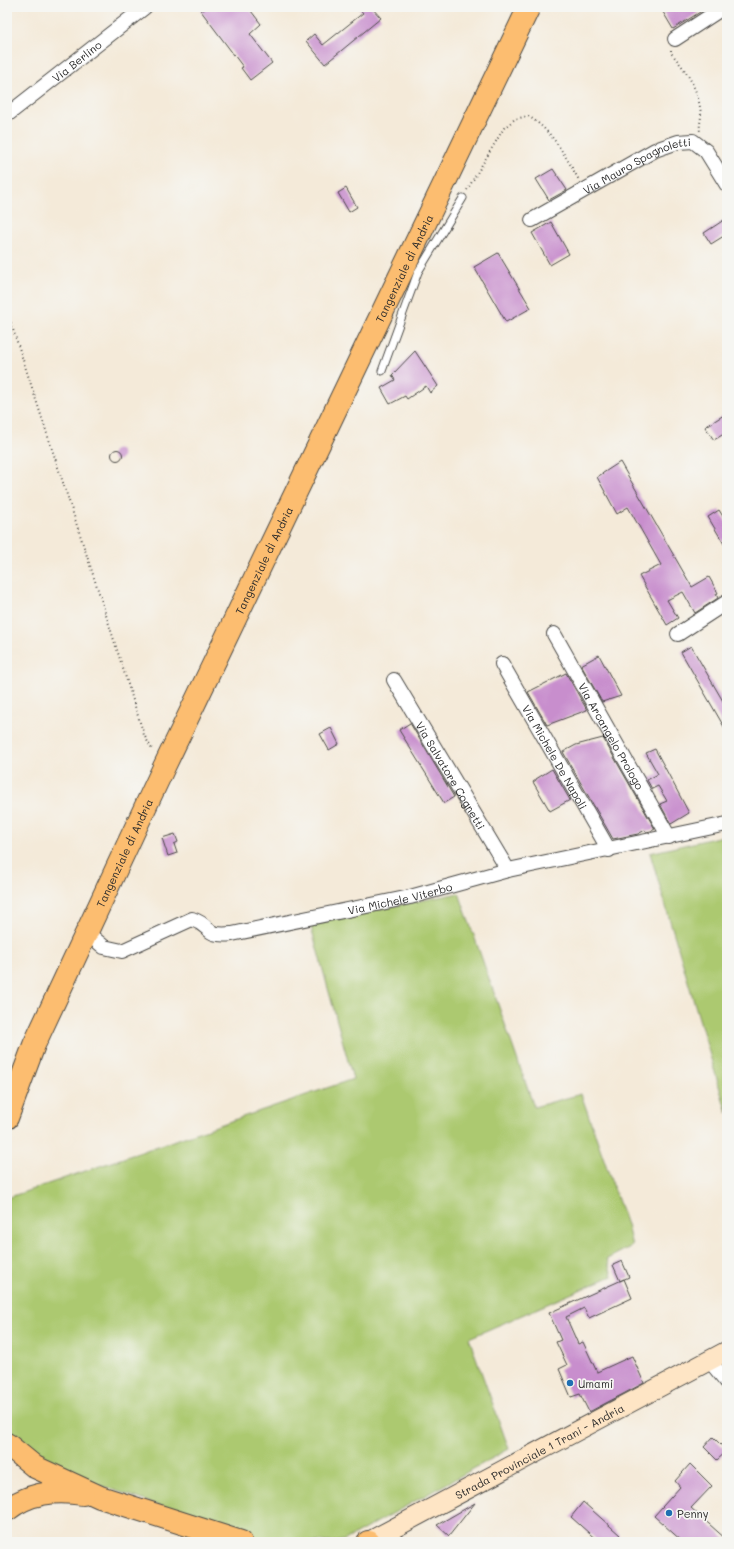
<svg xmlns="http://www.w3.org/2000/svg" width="734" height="1549" font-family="Mali,sans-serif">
  <rect width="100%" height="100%" fill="#f6f6f2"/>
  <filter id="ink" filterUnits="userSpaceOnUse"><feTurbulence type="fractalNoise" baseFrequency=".025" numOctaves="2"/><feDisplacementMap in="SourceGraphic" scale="8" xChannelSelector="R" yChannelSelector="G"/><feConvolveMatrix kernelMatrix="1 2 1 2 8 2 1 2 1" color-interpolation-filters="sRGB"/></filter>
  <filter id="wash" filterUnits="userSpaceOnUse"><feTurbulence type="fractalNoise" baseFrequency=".012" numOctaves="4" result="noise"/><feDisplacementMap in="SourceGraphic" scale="16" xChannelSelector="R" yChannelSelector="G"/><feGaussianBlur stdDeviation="0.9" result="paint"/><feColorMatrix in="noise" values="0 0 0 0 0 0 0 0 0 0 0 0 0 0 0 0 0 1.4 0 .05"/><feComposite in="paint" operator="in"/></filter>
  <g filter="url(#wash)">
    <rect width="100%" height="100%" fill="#f4ead9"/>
    <g fill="#acc970" stroke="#6c7a4e">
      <polygon points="727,835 727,1113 650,853"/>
      <polygon points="459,893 534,1107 581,1094 627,1225 632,1246 607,1259 612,1276 469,1338 509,1449 345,1540 337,1542 265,1542 50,1468 7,1434 7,1198 353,1079 310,923"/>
    </g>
    <g id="blocks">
      <g fill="#c88ecd">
        <polygon points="206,7 248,7 261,24 250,34 272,63 250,80 241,68 243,67 201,11"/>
        <polygon points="358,7 371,7 381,18 325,64 306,41 314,34 323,45 363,13"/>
        <polygon points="660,7 708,7 673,29"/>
        <polygon points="553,169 567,190 549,200 536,179"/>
        <polygon points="346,188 357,207 349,212 338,193"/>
        <polygon points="727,218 727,234 711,244 704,233"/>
        <polygon points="551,222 569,254 550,265 532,233"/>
        <polygon points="498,253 531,308 506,322 474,267"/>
        <polygon points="415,351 438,386 430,393 426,386 407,399 405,396 390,404 381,388 395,380 392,375"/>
        <polygon points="727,413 727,432 714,440 705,427"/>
        <circle cx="117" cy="455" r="5.5"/>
        <polygon points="620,462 692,587 709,577 718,593 716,594 718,598 695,613 683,592 667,600 678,618 667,625 639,576 661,565 628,507 617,514 597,477"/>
        <polygon points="719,510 727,523 727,549 708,517"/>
        <polygon points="691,646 727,708 727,732 681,652"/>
        <polygon points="599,655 621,696 602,702 581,665"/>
        <polygon points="566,673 587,710 547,725 528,692"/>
        <polygon points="410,723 454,797 444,803 399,730"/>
        <polygon points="331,728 339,744 329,750 320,734"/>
        <polygon points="603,738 655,829 651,831 646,832 645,830 638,834 613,839 563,752 576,745"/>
        <polygon points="655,749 689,813 671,824 660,804 667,801 658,786 652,789 647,780 658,774 646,753"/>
        <polygon points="552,769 570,800 550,811 533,782 536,780 536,779"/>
        <polygon points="175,834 178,842 174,844 177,853 168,856 162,838"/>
        <polygon points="622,1261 629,1277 620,1281 613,1265"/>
        <polygon points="624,1279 632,1298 589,1318 584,1308 566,1317 578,1344 583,1342 597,1372 632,1356 644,1383 589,1412 580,1394 571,1397 559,1369 567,1365 556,1342 561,1340 549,1313"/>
        <polygon points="713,1437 727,1451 717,1460 704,1447"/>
        <polygon points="690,1464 712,1486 691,1508 727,1540 727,1542 683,1542 654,1516 680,1487 675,1481"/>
        <polygon points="583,1502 620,1535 619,1536 626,1542 599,1542 571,1517"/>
        <polygon points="475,1503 449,1536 437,1525"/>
      </g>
    </g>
  </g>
  <g filter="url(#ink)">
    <use href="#blocks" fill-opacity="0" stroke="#494845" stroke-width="1"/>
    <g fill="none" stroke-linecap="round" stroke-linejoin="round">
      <defs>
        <polyline id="lane" points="382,371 418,272 463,198"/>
        <g id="street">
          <polyline points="675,39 724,7"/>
          <path id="s1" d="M7,115l138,-108"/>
          <path id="s2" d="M532,220l123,-70 23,-8 15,-1 13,10 21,34"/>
          <path id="s3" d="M554,634l115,203"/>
          <polyline points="678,634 727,602"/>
          <path id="s4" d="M502,664l107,186"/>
          <path id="s5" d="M394,680l114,190"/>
          <path id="s6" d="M86,932l18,15 18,4 70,-32c21,7 11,18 40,15l178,-37 98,-27 219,-46"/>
          <polyline points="709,1360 727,1382"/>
        </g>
        <g id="secondary">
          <path id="s7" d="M368,1542l359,-191"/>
        </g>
        <g id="primary">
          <path id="s8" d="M7,1118l27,-73 130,-278 365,-760"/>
          <polyline points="7,1444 35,1467 100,1497 241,1542"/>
          <path d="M7,1510c23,-18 49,-20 76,-16"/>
          <polyline points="368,1542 369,1542"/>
        </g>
      </defs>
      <use href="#lane" stroke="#494845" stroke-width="9"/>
      <use href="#street" stroke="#494845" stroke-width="16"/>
      <use href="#secondary" stroke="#494845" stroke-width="21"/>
      <use href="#primary" stroke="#494845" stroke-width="24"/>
      <g stroke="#494845" stroke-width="2" stroke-dasharray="1 3" stroke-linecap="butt">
        <path d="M671,50v3c16,18 28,37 30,62 0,5 -2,10 -1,16"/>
        <path d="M467,190l37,-62 11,-9 13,-3c25,15 37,40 51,64"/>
        <polyline points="7,311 100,596 144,735 153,751"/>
      </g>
      <use href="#lane" stroke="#fff" stroke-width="7"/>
      <use href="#street" stroke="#fff" stroke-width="14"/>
      <use href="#secondary" stroke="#fee5c5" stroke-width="19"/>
      <use href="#primary" stroke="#fcbd6f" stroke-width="22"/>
    </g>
  </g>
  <g fill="#1f6fb2" stroke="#f6f6f2" stroke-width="1.5">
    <circle cx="570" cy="1383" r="4"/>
    <circle cx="669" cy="1513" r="4"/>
  </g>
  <g text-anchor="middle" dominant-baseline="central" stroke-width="3.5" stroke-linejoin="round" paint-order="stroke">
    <g font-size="11" fill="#2b2b2b" stroke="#f6f6f2">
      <text stroke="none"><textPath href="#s1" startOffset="88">Via Berlino</textPath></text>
      <text stroke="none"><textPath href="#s2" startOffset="119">Via Mauro Spagnoletti</textPath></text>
      <text stroke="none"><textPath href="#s8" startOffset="938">Tangenziale di Andria</textPath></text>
      <text stroke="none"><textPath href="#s8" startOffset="614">Tangenziale di Andria</textPath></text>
      <text stroke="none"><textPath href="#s3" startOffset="117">Via Arcangelo Prologo</textPath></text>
      <text stroke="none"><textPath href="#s4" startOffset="107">Via Michele De Napoli</textPath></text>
      <text stroke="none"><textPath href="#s5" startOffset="111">Via Salvatore Cognetti</textPath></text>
      <text stroke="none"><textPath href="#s8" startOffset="290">Tangenziale di Andria</textPath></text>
      <text stroke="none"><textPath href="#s6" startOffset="335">Via Michele Viterbo</textPath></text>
      <text stroke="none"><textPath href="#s7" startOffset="194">Strada Provinciale 1 Trani - Andria</textPath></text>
    </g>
    <g font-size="11" fill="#2b2b2b" stroke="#f6f6f2" text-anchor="start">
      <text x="578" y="1383">Umami</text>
      <text x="677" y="1513">Penny</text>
    </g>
  </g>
  <rect width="734" height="1549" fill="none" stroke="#f6f6f2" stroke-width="24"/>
</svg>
